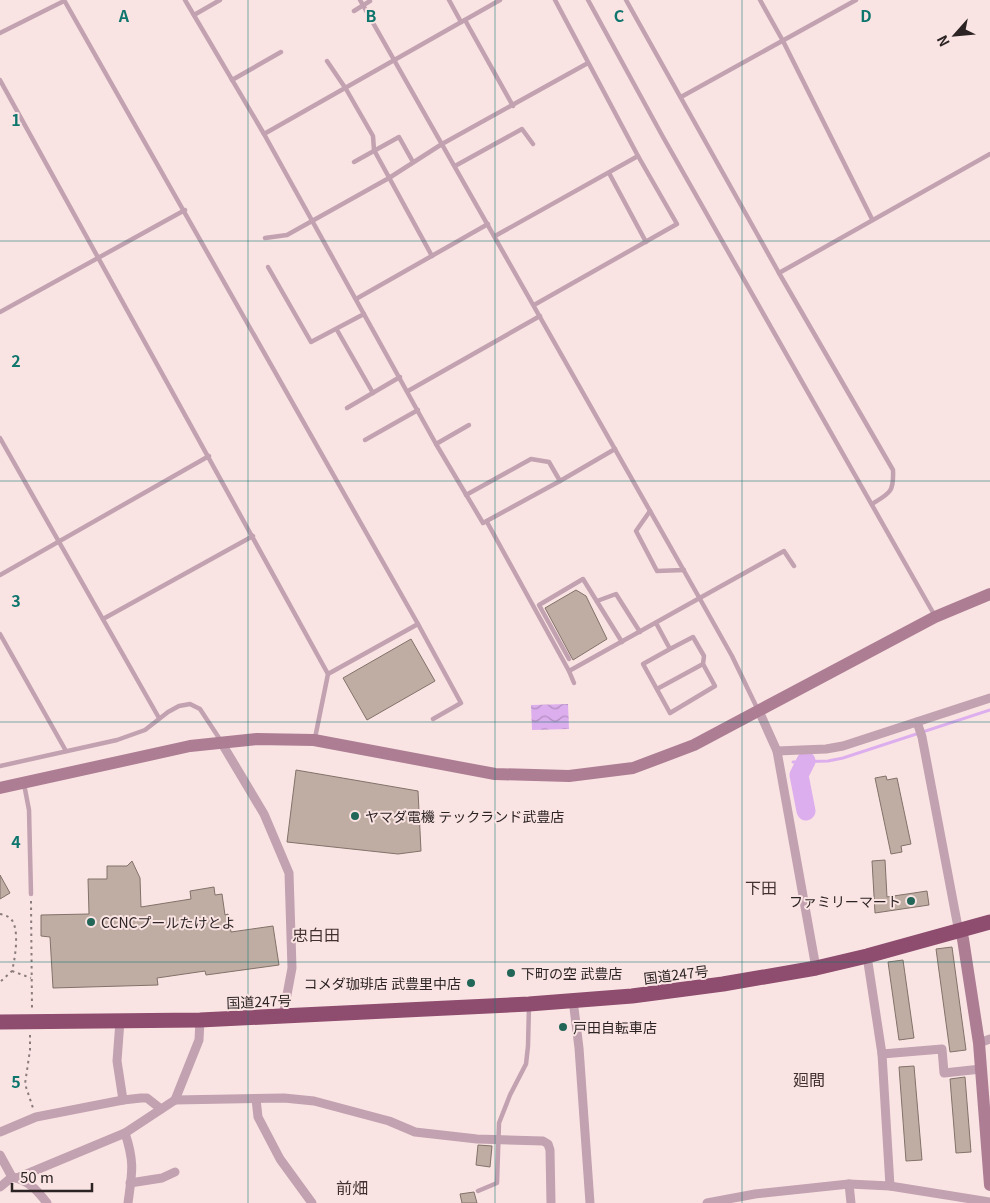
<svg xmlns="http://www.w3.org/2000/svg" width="990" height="1203" font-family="Georgia,'Noto Sans JP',serif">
  <defs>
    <pattern id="water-waves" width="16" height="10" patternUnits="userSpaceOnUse" patternTransform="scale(1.25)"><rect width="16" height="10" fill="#dcaeed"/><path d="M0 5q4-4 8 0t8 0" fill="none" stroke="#b38dc0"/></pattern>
  </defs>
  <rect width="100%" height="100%" fill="#fae4e3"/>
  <polygon fill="url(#water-waves)" points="568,704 569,729 532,730 531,705"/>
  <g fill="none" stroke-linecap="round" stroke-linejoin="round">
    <polyline stroke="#dcaeed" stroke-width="3" points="793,762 828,761 843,758 990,710"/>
    <polyline stroke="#dcaeed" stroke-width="19" points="806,761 799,775 806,811"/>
  </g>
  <g fill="#bfada4" stroke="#827269">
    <polygon points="576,590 586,596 607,639 573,660 545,608"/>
    <polygon points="411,639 435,681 367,720 343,678"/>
    <polygon points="296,770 418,791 421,851 398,854 287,842"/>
    <polygon points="886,776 887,780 897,778 911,844 901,846 902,852 891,854 875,778"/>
    <polygon points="885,860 887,897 927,891 929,905 875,913 872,861"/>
    <polygon points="132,861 140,878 141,907 191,899 190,891 214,887 215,895 222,894 225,915 228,914 231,932 273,926 279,965 206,975 205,971 157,978 158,985 53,988 50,937 41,936 41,915 89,914 88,879 107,879 107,866 127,866"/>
    <polygon points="0,875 10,893 0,899"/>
    <polygon points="952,947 966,1050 950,1052 936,949"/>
    <polygon points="903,960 914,1038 899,1040 888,962"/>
    <polygon points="914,1066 922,1160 906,1161 899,1067"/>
    <polygon points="965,1077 971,1152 956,1153 950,1079"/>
    <polygon points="478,1145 492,1146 490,1167 476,1165"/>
    <polygon points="474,1192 477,1203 462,1203 460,1194"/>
  </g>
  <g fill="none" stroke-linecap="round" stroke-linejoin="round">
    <g stroke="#897b7b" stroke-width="2" stroke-dasharray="2.5 4" stroke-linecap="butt">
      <polyline points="31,901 32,1009"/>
      <path d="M0,914c4,1 8,2 11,5 9,10 4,40 1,52l-12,11"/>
      <polyline points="12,971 31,978"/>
      <polyline points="30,1035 30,1050 25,1084 33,1108"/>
    </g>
    <g stroke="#c2a1b0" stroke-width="4.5">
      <polyline points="64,0 418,624 461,703 433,719"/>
      <polyline points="185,0 264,134 436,444 483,523 560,481 615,449"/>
      <polyline points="360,0 700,599 732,656 758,710"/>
      <polyline points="449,0 461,22"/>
      <polyline points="588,0 663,137 935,616"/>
      <polyline points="626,0 779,273"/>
      <polyline points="760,0 783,41 872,219"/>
      <polyline points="354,11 370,1"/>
      <polyline points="194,15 220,0"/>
      <polyline points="465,20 513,106"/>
      <polyline points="0,33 64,1"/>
      <polyline points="327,61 346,89 373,136 374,150 432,256"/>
      <polyline points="0,80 328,674 315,738"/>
      <polyline points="232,80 281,52"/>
      <polyline points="681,97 856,0"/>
      <polyline points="264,134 500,0"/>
      <polyline points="354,162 399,137 413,162"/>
      <polyline points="455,166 522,129 533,144"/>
      <polyline points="609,173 646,242"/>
      <polyline points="495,236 638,156"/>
      <polyline points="265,238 287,235 389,178 442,144 588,63"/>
      <polyline points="268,267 311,342 364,314"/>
      <polyline points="356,299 488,224"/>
      <polyline points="534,305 677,224 638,156 555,0"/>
      <polyline points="0,312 185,210"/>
      <polyline points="337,330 373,393"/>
      <polyline points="408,391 540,316"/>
      <polyline points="347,408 400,377"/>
      <polyline points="0,438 159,718"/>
      <polyline points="365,440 418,410"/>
      <polyline points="436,444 469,425"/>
      <polyline points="466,495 531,459 549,462 560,481"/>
      <path d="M872,504c18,-11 22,-12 21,-34l-114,-197 211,-119"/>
      <polyline points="650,511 636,531 657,571 684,570"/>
      <polyline points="487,522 569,671 784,551 794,566"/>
      <polyline points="0,575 209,456"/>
      <polyline points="597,601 616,594 640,632"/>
      <polyline points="103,619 253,536"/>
      <polyline points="656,623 670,649 693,637 704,656 703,664 715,686 670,713 643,664 670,649"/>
      <polyline points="0,634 66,751"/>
      <polyline points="569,659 539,605 583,579 622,642"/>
      <polyline points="569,671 574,683"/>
      <polyline points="328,674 418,624"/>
      <polyline points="657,689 703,664"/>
      <polyline points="0,766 117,740 145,730 168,712 179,706 190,704 200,709 221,741"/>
      <polyline points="24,784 29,810 31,894"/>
      <polyline points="478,1191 497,1183 499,1123 510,1095 526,1064 528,1046 529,1006"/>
    </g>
    <g stroke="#c2a1b0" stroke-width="9">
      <polyline points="759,711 777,751 816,968"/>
      <polyline points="917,722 922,737 957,922 960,930"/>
      <polyline points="221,742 264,814 289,873 292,968 283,1016"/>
      <polyline points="777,751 826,749 843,746 990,698"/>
      <polyline points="867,956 882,1054 890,1186"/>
      <polyline points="573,1000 579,1048 590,1203"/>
      <polyline points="120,1021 117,1061 123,1100"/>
      <polyline points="979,1043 990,1039"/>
      <polyline points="882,1054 942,1049 944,1073 981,1069"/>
      <polyline points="256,1099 258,1117 280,1159 312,1203"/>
      <polyline points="175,1100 199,1040 200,1020"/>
      <polyline points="0,1132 36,1117 123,1100 141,1098 147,1098 161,1109"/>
      <path d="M125,1133c10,30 7,40 3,70"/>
      <polyline points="0,1155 12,1177"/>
      <polyline points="17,1178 125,1133 175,1100 284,1098 314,1101 389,1121 415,1132 477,1139 543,1141 548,1144 550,1150 551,1203"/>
      <polyline points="130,1183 162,1178 175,1172"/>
      <polyline points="849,1184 851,1203"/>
      <path d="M0,1187l12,-10c16,3 25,13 35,26"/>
      <polyline points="707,1203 755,1194 849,1184 890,1186 990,1202"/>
    </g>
    <g stroke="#ad7d94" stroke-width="12">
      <polyline points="0,788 190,746 257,739 314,740 495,774 569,776 633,768 694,745 935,617 990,594"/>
      <polyline points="960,930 963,939 979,1043 990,1185"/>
    </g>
    <polyline stroke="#8e4c6f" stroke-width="15" points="0,1022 200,1020 529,1004 632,996 723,984 816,968 867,956 990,922"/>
  </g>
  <path fill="none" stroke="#0f766e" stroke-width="1" stroke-opacity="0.55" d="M248,0v1203M495,0v1203M742,0v1203M0,241h990M0,481h990M0,722h990M0,962h990"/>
  <g fill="#226658" stroke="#fae4e3" stroke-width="2">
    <circle cx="355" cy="816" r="5"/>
    <circle cx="911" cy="901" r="5"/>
    <circle cx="91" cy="922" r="5"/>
    <circle cx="511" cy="973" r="5"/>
    <circle cx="471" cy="983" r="5"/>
    <circle cx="563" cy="1027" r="5"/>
  </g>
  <g text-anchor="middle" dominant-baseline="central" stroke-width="4" stroke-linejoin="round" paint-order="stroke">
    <g font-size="14" fill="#2c2424" stroke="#fae4e3" text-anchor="start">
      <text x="365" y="816">ヤマダ電機 テックランド武豊店</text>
      <text x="901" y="901" text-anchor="end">ファミリーマート</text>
      <text x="101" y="922">CCNCプールたけとよ</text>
      <text x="521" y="973">下町の空 武豊店</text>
      <text x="461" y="983" text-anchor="end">コメダ珈琲店 武豊里中店</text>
      <text x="573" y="1027">戸田自転車店</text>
    </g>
    <g font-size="14" fill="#2c2424" stroke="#fae4e3">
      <text transform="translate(676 974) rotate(-7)">国道247号</text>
      <text transform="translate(259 1001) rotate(-2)">国道247号</text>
    </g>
    <g font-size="16" fill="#423131" stroke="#fae4e3">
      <text x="761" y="887">下田</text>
      <text x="316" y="934">忠白田</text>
      <text x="809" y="1079">廻間</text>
      <text x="352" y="1187">前畑</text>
    </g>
  </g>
  <g font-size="16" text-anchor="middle" font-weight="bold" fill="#0f766e" stroke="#fae4e3" stroke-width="4" stroke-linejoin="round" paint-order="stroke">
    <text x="124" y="22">A</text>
    <text x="371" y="22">B</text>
    <text x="619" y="22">C</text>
    <text x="866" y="22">D</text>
    <text x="16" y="126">1</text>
    <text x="16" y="367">2</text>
    <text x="16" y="607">3</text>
    <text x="16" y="848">4</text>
    <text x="16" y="1088">5</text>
  </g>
  <g transform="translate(955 35) rotate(243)" stroke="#fae4e3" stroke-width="4" paint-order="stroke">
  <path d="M0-4L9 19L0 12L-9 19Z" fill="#2c2424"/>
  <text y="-8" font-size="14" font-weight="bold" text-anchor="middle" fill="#2c2424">N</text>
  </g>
  <path d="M12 1183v8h80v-8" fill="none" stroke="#2c2424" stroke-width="2.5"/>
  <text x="20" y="1183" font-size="15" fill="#2c2424" stroke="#fae4e3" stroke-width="4" paint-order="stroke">50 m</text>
</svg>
